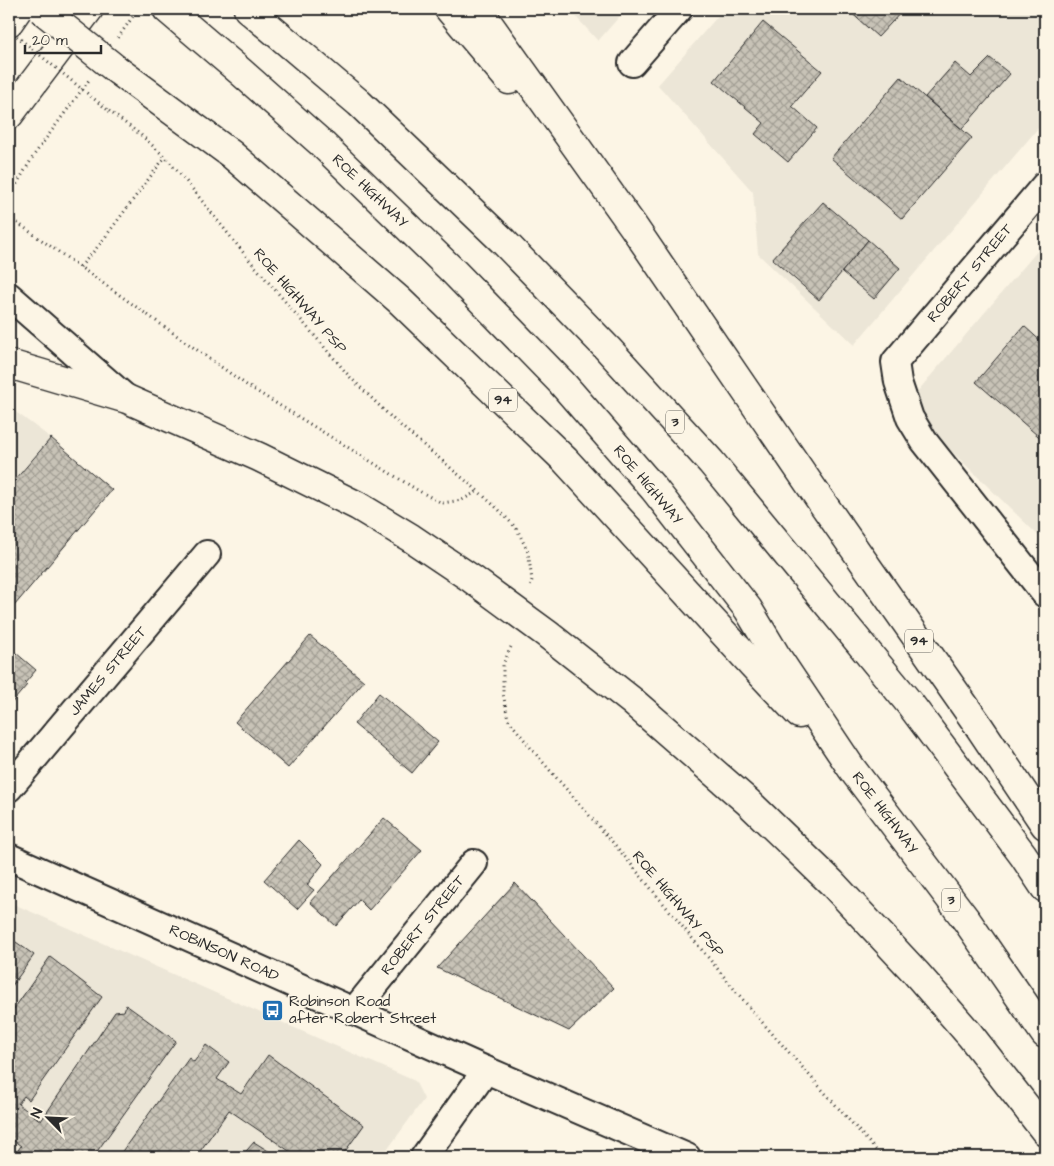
<svg xmlns="http://www.w3.org/2000/svg" width="1054" height="1166" font-family="'Architects Daughter',sans-serif">
  <defs>
    <pattern id="building-cross-hatch" width="8" height="8" patternUnits="userSpaceOnUse" patternTransform="scale(1.25)"><rect width="8" height="8" fill="#c8c3b7"/><path d="M0 0l8 8M0 8l8-8" fill="none" stroke="#a39f95"/></pattern>
  </defs>
  <rect width="100%" height="100%" fill="#fcf5e5"/>
  <filter id="ink" filterUnits="userSpaceOnUse"><feTurbulence type="fractalNoise" baseFrequency=".02" numOctaves="2"/><feDisplacementMap in="SourceGraphic" scale="10" xChannelSelector="R" yChannelSelector="G"/><feConvolveMatrix kernelMatrix="1 2 1 2 8 2 1 2 1" color-interpolation-filters="sRGB"/></filter>
  <g filter="url(#ink)">
    <g fill="#ece6d7">
      <polygon points="569,9 626,9 598,41"/>
      <polygon points="724,9 1045,9 1045,120 854,345 758,254 753,192 658,85"/>
      <polygon points="1045,242 1045,542 905,406"/>
      <polygon points="9,407 51,438 9,487"/>
      <polygon points="9,902 415,1081 424,1099 382,1157 9,1157"/>
    </g>
    <g fill="url(#building-cross-hatch)" stroke="#2b2b2b">
      <polygon points="847,9 904,9 878,37"/>
      <polygon points="763,22 822,71 792,106 817,128 788,162 755,134 764,123 714,81"/>
      <polygon points="990,58 1010,74 962,129 925,97 955,63 971,77"/>
      <polygon points="901,77 972,138 902,219 831,158"/>
      <polygon points="823,202 868,240 819,300 772,259"/>
      <polygon points="868,240 900,268 874,299 842,272"/>
      <polygon points="1024,326 1045,345 1045,442 976,382"/>
      <polygon points="51,438 112,490 9,612 9,487"/>
      <polygon points="310,636 364,681 288,768 235,722"/>
      <polygon points="9,647 36,670 25,683 27,685 9,706"/>
      <polygon points="379,693 438,742 412,773 354,724"/>
      <polygon points="384,818 422,850 369,910 359,900 336,926 310,902"/>
      <polygon points="299,840 323,864 307,885 314,890 297,909 264,880"/>
      <polygon points="515,883 614,988 569,1031 437,968"/>
      <polygon points="9,937 34,955 9,990"/>
      <polygon points="50,957 102,997 29,1100 24,1096 18,1104 41,1121 115,1012 124,1011 126,1005 176,1041 93,1157 13,1157 21,1146 9,1137 9,1016"/>
      <polygon points="206,1045 229,1062 217,1079 241,1094 268,1055 364,1125 341,1157 298,1157 229,1110 196,1157 118,1157 189,1058 194,1062"/>
      <polygon points="254,1142 278,1157 241,1157"/>
    </g>
    <g fill="none" stroke-linecap="round" stroke-linejoin="round">
      <defs>
        <g id="minor">
          <polyline points="632,63 679,9"/>
          <polyline points="1045,185 895,362 898,382 910,418 924,441 1045,594"/>
          <polyline points="9,296 127,399"/>
          <polyline points="9,788 207,554"/>
          <polyline points="9,857 486,1070 687,1157"/>
          <polyline points="354,1011 474,863"/>
          <polyline points="424,1157 486,1070"/>
        </g>
        <g id="highway">
          <polyline points="167,9 241,72 320,142 454,272 561,382 654,489 748,609 775,654 852,769 967,921 1045,1034"/>
          <polyline points="248,9 359,103 503,241 608,349 711,462 910,704 1023,855 1045,888"/>
          <polyline points="449,9 509,80"/>
          <polyline points="478,9 633,226 821,501 976,722 1045,825"/>
          <polyline points="9,22 18,9"/>
          <polyline points="117,70 231,154 399,300 565,460 752,664 799,714"/>
          <polyline points="9,115 89,9"/>
          <polyline points="9,364 127,399 259,457 358,506 411,538 472,579 547,634 632,701 748,802 832,883 916,973 970,1035 1045,1131"/>
        </g>
      </defs>
      <use href="#minor" stroke="#2b2b2b" stroke-width="30"/>
      <use href="#highway" stroke="#2b2b2b" stroke-width="31"/>
      <g stroke="#2b2b2b" stroke-width="3" stroke-dasharray="1 4" stroke-linecap="butt">
        <polyline points="118,38 138,9"/>
        <polyline points="109,111 141,135 165,157 186,181 246,256 350,377 395,421 478,491 499,510 517,529 528,552 532,580 530,588"/>
        <polyline points="9,197 34,155 89,80"/>
        <polyline points="9,217 80,267 248,386 419,491 442,503 462,500 478,491"/>
        <polyline points="80,267 100,244 165,157"/>
        <polyline points="511,647 503,664 503,693 508,719 534,752 615,845 754,1013 882,1157"/>
      </g>
      <use href="#minor" stroke="#fcf5e5" stroke-width="26"/>
      <use href="#highway" stroke="#fcf5e5" stroke-width="28"/>
      <defs>
        <polyline id="highway-bridge" points="41,9 117,70"/>
      </defs>
      <use href="#highway-bridge" stroke="#2b2b2b" stroke-width="31" stroke-linecap="butt"/>
      <polyline stroke="#2b2b2b" stroke-width="3" stroke-dasharray="1 4" stroke-linecap="butt" points="9,30 109,111"/>
      <use href="#highway-bridge" stroke="#fcf5e5" stroke-width="28"/>
    </g>
  </g>
  <defs>
    <symbol id="bus-square" viewBox="-11 -11 22 22"><rect x="-9" y="-9" width="18" height="18" rx="4" fill="#1f6fb2" stroke="#fcf5e5"/><path d="M-5-6H5V4H4V6H2V4H-2V6H-4V4H-5ZM-3.5-4V0h7V-4ZM-3.5 1.2v1.5H-2V1.2ZM2 1.2v1.5H3.5V1.2Z" fill="#fff"/></symbol>
  </defs>
  <g fill-rule="evenodd">
    <use href="#bus-square" x="260" y="998" width="25" height="25"/>
  </g>
  <g text-anchor="middle" dominant-baseline="central" stroke-width="4" stroke-linejoin="round" paint-order="stroke">
    <g fill="#fcf5e5" stroke="#6a6863" stroke-width="1">
      <rect x="489" y="388.5" width="28" height="23" rx="4"/>
      <rect x="666" y="410.5" width="18" height="23" rx="4"/>
      <rect x="905" y="629.5" width="28" height="23" rx="4"/>
      <rect x="942" y="888.5" width="18" height="23" rx="4"/>
    </g>
    <g font-size="14" font-weight="bold" fill="#2b2b2b">
      <text x="503" y="400">94</text>
      <text x="675" y="422">3</text>
      <text x="919" y="641">94</text>
      <text x="951" y="900">3</text>
    </g>
    <g font-size="15" fill="#2b2b2b" stroke="#fcf5e5">
      <text transform="translate(370 191) rotate(44)">ROE HIGHWAY</text>
      <text transform="translate(970 273) rotate(-50)">ROBERT STREET</text>
      <text transform="translate(300 301) rotate(49)">ROE HIGHWAY PSP</text>
      <text transform="translate(648 485) rotate(50)">ROE HIGHWAY</text>
      <text transform="translate(108 671) rotate(-50)">JAMES STREET</text>
      <text transform="translate(885 813) rotate(53)">ROE HIGHWAY</text>
      <text transform="translate(678 904) rotate(50)">ROE HIGHWAY PSP</text>
      <text transform="translate(423 925) rotate(-51)">ROBERT STREET</text>
      <text transform="translate(224 953) rotate(24)">ROBINSON ROAD</text>
    </g>
    <g font-size="15" fill="#2b2b2b" stroke="#fcf5e5" text-anchor="start">
      <text x="289" y="1001">Robinson Road<tspan x="289" dy="17">after Robert Street</tspan></text>
    </g>
  </g>
  <rect width="1054" height="1166" fill="none" stroke="#fcf5e5" stroke-width="30"/>
  <rect x="15" y="15" width="1024" height="1136" fill="none" stroke="#2b2b2b" stroke-width="2" filter="url(#ink)"/>
  <g transform="translate(48 1118) rotate(294)" stroke="#fcf5e5" stroke-width="4" paint-order="stroke">
  <path d="M0-4L9 19L0 12L-9 19Z" fill="#2b2b2b"/>
  <text y="-8" font-size="14" font-weight="bold" text-anchor="middle" fill="#2b2b2b">N</text>
  </g>
  <path d="M25 45v8h76v-8" fill="none" stroke="#2b2b2b" stroke-width="2.5"/>
  <text x="32" y="45" font-size="15" fill="#2b2b2b" stroke="#fcf5e5" stroke-width="4" paint-order="stroke">20 m</text>
</svg>
